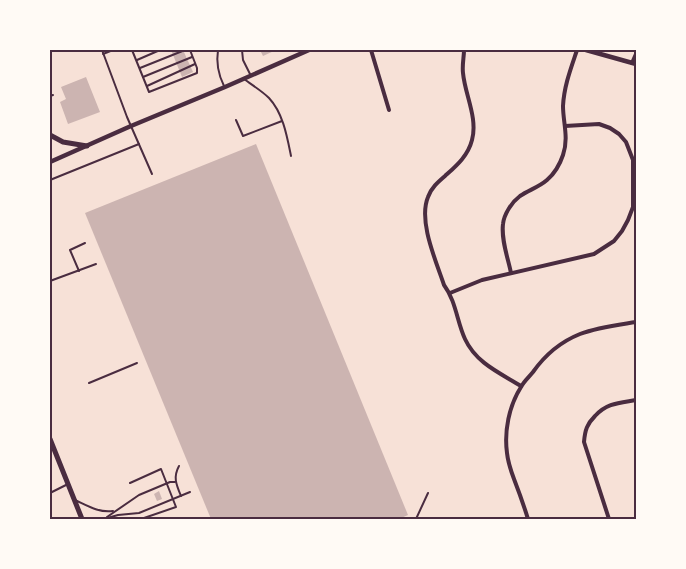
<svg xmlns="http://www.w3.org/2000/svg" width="686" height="569" font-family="'Roboto Condensed',sans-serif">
  <rect width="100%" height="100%" fill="#f7e1d7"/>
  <g fill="#ccb4b1">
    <polygon points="171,50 183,50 193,72 182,77"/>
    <polygon points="260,50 276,50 263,56"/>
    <polygon points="86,77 100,112 68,124 60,102 66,99 61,87"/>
    <polygon points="256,144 408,515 399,519 211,519 85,213"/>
    <polygon points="159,491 162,499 157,501 154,494"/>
  </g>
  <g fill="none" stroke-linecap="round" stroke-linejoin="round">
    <g stroke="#4a2c40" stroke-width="2">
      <polyline points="102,50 127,117 152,174"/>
      <polyline points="132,50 149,92 197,73 197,68 190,50"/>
      <path d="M218,50c-2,13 0,24 6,36"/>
      <polyline points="242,50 243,60 251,76"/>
      <polyline points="103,54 113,50"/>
      <polyline points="137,60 160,50"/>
      <polyline points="140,68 185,50"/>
      <polyline points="143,77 192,57"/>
      <path d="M244,79c8,6 18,12 25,19 14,15 18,38 22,58"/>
      <polyline points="147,86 195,64"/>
      <polyline points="50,96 53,95"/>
      <polyline points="236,120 243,136 282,121"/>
      <polyline points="50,180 139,144"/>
      <polyline points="79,271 70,250 85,243"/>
      <polyline points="50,281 96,264"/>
      <polyline points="89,383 137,363"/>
      <path d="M179,466c-6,11 -3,18 2,30"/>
      <polyline points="130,483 161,469 176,507 144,518"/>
      <polyline points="50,493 66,485"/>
      <path d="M75,500c13,6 24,13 38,11"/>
      <polyline points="107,517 139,495 170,482 175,482"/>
      <polyline points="104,519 118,515 139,513 190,492"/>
      <polyline points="416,519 428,493"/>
    </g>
    <g stroke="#4a2c40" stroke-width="4">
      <polyline points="371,50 389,110"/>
      <path d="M464,50c0,7 -2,15 -1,23 2,22 15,45 9,67 -4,16 -16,26 -27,36 -7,6 -14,12 -17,21 -10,24 8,64 16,88 12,16 13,37 21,54 11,24 35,34 56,47"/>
      <polyline points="632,63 636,54"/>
      <path d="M511,273c-3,-15 -10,-33 -8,-49 1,-10 9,-22 17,-28 9,-6 19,-9 27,-16 7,-6 13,-16 16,-25 6,-17 0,-33 0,-49 1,-20 8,-38 14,-56"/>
      <polyline points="450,293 482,280 594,254 614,241 622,231 628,220 633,207 633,160 626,142 619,134 610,128 599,124 565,126"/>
      <path d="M528,519c-4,-13 -9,-27 -14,-40 -3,-8 -6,-17 -7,-26 -3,-22 2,-47 14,-66 3,-6 8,-10 12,-15 12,-17 27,-30 47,-38 18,-7 37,-9 56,-12"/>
      <path d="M609,519l-25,-77c1,-12 3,-18 11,-26 12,-13 24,-13 41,-16"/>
    </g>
    <g stroke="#4a2c40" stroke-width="4.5">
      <polyline points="586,50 636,64"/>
      <polyline points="50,162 131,126 225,87 309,50"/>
    </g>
    <g stroke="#4a2c40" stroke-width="5">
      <polyline points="50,135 63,142 87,146"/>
      <polyline points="50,439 82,519"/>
    </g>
  </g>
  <rect width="686" height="569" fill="none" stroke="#fffaf5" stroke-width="102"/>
  <rect x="51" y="51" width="584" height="467" fill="none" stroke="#4a2c40" stroke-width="2"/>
</svg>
